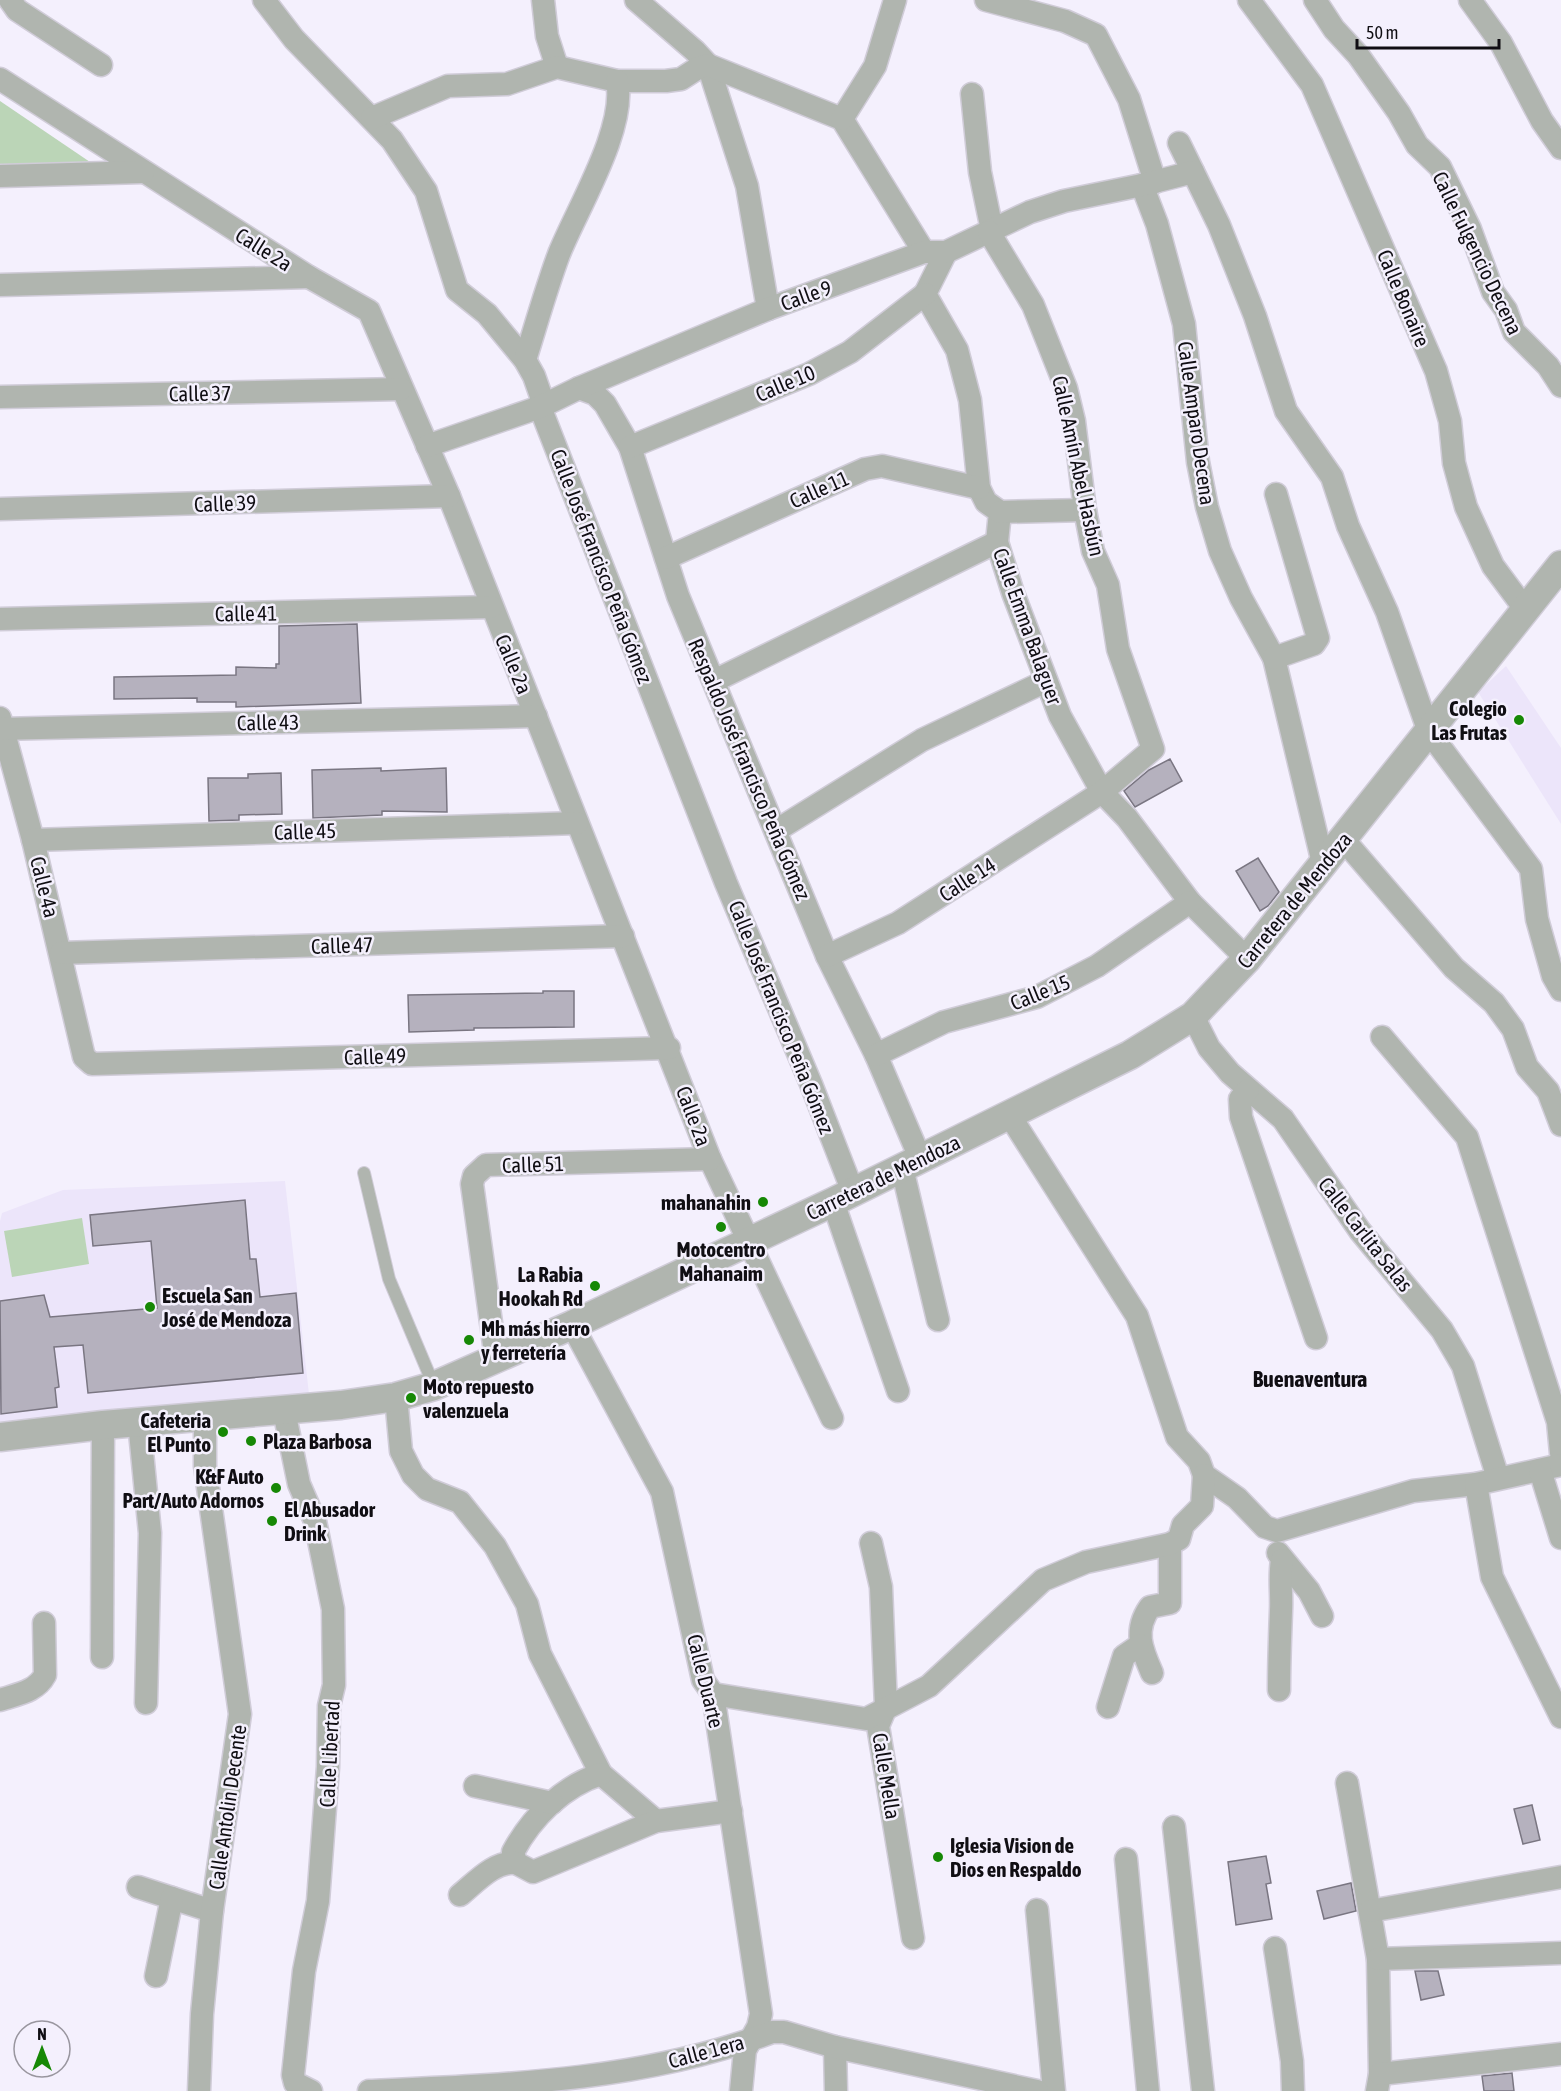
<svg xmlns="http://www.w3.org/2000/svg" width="1561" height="2091" font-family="'Asap Condensed',sans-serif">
  <rect width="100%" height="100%" fill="#f4f0fd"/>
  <g fill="#ece5fa">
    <polygon points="1506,666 1561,748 1561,824 1478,692"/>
    <polygon points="285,1181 309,1394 0,1422 0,1221 2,1213 63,1190"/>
  </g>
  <g fill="#bbd5b7">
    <polygon points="0,101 90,162 0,165"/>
    <polygon points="82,1218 89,1264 12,1277 4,1231"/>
  </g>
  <g fill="#b5b1be" stroke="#7a7682" stroke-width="1.5">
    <polygon points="357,624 361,703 236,707 236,702 197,702 197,698 114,699 114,677 236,675 236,667 276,668 276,664 279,664 279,626"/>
    <polygon points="1170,759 1182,781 1135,807 1124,791 1149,770"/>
    <polygon points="381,768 381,771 446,768 447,812 382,811 382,815 313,818 312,770"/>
    <polygon points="281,773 282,814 239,815 239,820 209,821 208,778 248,778 248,774"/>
    <polygon points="1258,858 1279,892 1268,906 1260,911 1236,871"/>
    <polygon points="543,991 574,991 574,1027 474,1028 474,1030 409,1032 408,995 543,993"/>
    <polygon points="245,1200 250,1259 256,1259 260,1297 296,1293 303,1373 88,1393 83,1345 54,1347 59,1387 55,1388 57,1407 1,1414 0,1301 44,1295 50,1317 157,1308 151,1241 93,1246 90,1215"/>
    <polygon points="1532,1805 1540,1840 1523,1844 1514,1809"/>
    <polygon points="1266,1856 1271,1883 1266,1884 1272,1919 1236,1925 1228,1862"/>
    <polygon points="1351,1883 1356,1911 1324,1919 1317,1891"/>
    <polygon points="1415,1971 1438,1971 1444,1995 1421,2000"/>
    <polygon points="1512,2073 1514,2091 1484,2091 1482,2076"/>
  </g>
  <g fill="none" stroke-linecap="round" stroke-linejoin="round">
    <defs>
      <polyline id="service" points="364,1173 389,1279 434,1386"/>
      <g id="minor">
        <polyline points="10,0 17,10 101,65"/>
        <polyline points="264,0 294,39 392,140 426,191 457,290 487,314 525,360 534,376 541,396 540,407 726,883 811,1084 853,1192"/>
        <polyline points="543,0 547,36 557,67"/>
        <polyline points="636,0 695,51 708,65 747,186 768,309"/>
        <polyline points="986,0 1065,21 1096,35 1129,99 1155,182"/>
        <polyline points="1249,0 1312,85 1436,371 1450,421 1454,463 1466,507 1493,566 1525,609"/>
        <polyline points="1315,0 1334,29 1358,55 1399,113 1417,145 1440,167 1470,229 1493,292 1506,310 1514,332 1548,366 1561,386"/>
        <polyline points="1470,0 1501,43 1542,121 1561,148"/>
        <polyline points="0,79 309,277 369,311 449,496 710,1159 832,1418"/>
        <polyline points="972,94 980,172 992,230"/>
        <polyline points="372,118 448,86 507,84 557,67 617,81 666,81 681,79 698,68 708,65 842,119 924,252"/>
        <polyline points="842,119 875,66 895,0"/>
        <polyline points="1179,143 1219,225 1255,316 1286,411 1332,477 1348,526 1387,612 1429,732 1531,869 1537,919 1553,976 1561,990"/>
        <polyline points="0,176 143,172"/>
        <polyline points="1142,185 1157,224 1184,324 1198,462 1207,507 1220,551 1241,598 1274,658 1323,863"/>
        <polyline points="946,252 925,294 957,350 970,400 979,488 986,502 1000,512 997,542 1013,593 1060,716 1102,792 1127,818 1190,902 1247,959"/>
        <polyline points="0,285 309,277"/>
        <path d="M525,360c11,-35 21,-71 34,-106 18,-45 68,-126 58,-173"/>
        <polyline points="579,388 595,394 605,404 630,447 678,596 827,956 876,1055 920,1158"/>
        <polyline points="0,397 401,389"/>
        <polyline points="427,446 540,407 579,388 768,309 924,252 946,252 1030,212 1064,201 1142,185 1193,172"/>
        <polyline points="630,447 809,374 850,352 925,294"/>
        <polyline points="0,509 449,496"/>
        <polyline points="1000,512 1085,510"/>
        <polyline points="666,558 865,469 882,466 979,488"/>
        <polyline points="0,619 491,607"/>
        <polyline points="1274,658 1314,644 1318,638 1276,494"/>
        <polyline points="714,681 997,542"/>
        <polyline points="0,718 33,840 84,1057 92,1064 669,1048"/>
        <polyline points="0,729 536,716"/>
        <polyline points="777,830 922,740 1046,681"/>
        <polyline points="1343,839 1454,968 1494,1003 1513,1029 1527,1067 1548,1091 1561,1125"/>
        <polyline points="33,840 577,823"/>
        <polyline points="61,953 623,936"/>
        <polyline points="827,956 898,923 1102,792 1153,749 1118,649 1108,585 1093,551 1085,510 1074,421 1066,388 1033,305 989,232"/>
        <polyline points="1193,1016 1209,1048 1230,1073 1283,1119 1360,1231 1442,1330 1463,1366 1498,1478"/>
        <polyline points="1382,1037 1467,1137 1558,1422 1561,1453"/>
        <polyline points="876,1055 944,1022 1037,997 1097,966 1190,902"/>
        <polyline points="1248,1090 1240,1099 1241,1117 1316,1338"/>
        <polyline points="1010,1116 1137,1316 1177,1437 1199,1461 1204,1475 1237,1498 1265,1527 1277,1531 1413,1491 1476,1484 1561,1465"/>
        <polyline points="902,1168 938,1320"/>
        <polyline points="833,1202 898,1391"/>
        <polyline points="572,1325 662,1492 703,1680 713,1694 761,2014 758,2027 745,2050 741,2091"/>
        <polyline points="496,1359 472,1184 474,1176 486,1165 710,1159"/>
        <polyline points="396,1397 401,1451 413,1475 427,1489 460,1502 495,1546 527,1604 540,1654 601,1774 656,1821"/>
        <polyline points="284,1411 299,1484 315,1521 333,1609 334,1685 329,1706 328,1767 318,1901 304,1971 293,2075 295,2083 311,2091"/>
        <polyline points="139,1422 150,1533 146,1703"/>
        <polyline points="1540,1470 1561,1538"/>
        <polyline points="1476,1484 1492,1577 1561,1717"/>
        <polyline points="871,1543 881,1587 886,1707 878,1726 913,1938"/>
        <polyline points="1278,1553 1309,1591 1322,1616"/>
        <polyline points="102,1657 103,1425"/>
        <path d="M1152,1673c-10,-23 -19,-42 -2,-66l20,-4v-59"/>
        <path d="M1279,1690c0,-27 1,-53 2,-79 1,-18 -2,-33 1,-51"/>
        <polyline points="713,1694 866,1719 929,1686 1043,1580 1086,1562 1170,1544 1179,1539 1183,1525 1202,1506 1204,1475"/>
        <path d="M0,1700c17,-6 36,-8 45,-25l-1,-52"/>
        <polyline points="1108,1707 1124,1656 1140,1645"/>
        <path d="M601,1774c-38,12 -69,43 -88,78l3,11 17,9 123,-51 75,-10"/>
        <polyline points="1347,1783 1378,1959 1380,2074 1377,2091"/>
        <polyline points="475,1786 552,1803"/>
        <polyline points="1174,1827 1203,2091"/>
        <polyline points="1126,1859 1148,2091"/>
        <polyline points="138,1887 212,1911"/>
        <path d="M460,1895c16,-13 34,-34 56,-32"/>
        <polyline points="1037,1910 1054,2091"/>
        <polyline points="1370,1911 1561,1877"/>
        <polyline points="1275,1948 1292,2061 1293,2091"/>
        <polyline points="1378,1959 1561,1953"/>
        <polyline points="156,1976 172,1898"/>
        <polyline points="835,2047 836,2091"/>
        <polyline points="1380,2074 1561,2054"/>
        <polyline points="199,2091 202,2014 212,1911 240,1714 205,1466 205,1416"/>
        <path d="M369,2091c136,-6 275,-10 403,-59h12l51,15 202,44"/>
      </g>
      <polyline id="tertiary" points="0,1437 103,1425 341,1405 396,1397 434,1386 572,1325 833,1202 1130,1055 1193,1016 1247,959 1561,565"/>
    </defs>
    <use href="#service" stroke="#d0ccd8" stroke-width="14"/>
    <use href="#minor" stroke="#d0ccd8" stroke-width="25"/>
    <use href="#tertiary" stroke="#d0ccd8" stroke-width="31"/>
    <use href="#service" stroke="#b0b5af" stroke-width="12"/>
    <use href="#minor" stroke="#b0b5af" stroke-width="22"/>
    <use href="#tertiary" stroke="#b0b5af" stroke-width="28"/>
  </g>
  <g fill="#168805" stroke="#f4f0fd" stroke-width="2">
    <circle cx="1519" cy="720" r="6"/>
    <circle cx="763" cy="1202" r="6"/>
    <circle cx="721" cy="1227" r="6"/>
    <circle cx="595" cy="1286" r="6"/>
    <circle cx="150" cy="1307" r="6"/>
    <circle cx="469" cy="1340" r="6"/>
    <circle cx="411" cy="1398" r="6"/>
    <circle cx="223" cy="1432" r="6"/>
    <circle cx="251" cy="1441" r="6"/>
    <circle cx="276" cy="1488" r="6"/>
    <circle cx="272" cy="1521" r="6"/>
    <circle cx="938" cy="1857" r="6"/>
  </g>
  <g text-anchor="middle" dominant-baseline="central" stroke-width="5" stroke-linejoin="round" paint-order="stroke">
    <g font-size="21" fill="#100e13" stroke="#f4f0fd">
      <text transform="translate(264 249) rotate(32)">Calle 2a</text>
      <text transform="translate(1478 253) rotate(64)">Calle Fulgencio Decena</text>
      <text transform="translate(806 295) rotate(-20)">Calle 9</text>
      <text transform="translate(1404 298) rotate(67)">Calle Bonaire</text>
      <text transform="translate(785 383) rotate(-23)">Calle 10</text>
      <text transform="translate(200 393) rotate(-1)">Calle 37</text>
      <text transform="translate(1197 423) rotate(82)">Calle Amparo Decena</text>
      <text transform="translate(1079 466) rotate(78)">Calle Amín Abel Hasbún</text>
      <text transform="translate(819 489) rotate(-24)">Calle 11</text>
      <text transform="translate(225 503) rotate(-2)">Calle 39</text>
      <text transform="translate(602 566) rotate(69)">Calle José Francisco Peña Gómez</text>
      <text transform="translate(246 613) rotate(-1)">Calle 41</text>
      <text transform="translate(1028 626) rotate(70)">Calle Emma Balaguer</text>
      <text transform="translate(514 664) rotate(67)">Calle 2a</text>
      <text transform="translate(268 722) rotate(-1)">Calle 43</text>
      <text transform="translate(750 769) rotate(67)">Respaldo José Francisco Peña Gómez</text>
      <text transform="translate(305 831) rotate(-2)">Calle 45</text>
      <text transform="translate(967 879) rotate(-33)">Calle 14</text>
      <text transform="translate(45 887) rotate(76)">Calle 4a</text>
      <text transform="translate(1294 900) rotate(-51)">Carretera de Mendoza</text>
      <text transform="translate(342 945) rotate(-2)">Calle 47</text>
      <text transform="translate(1040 992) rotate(-22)">Calle 15</text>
      <text transform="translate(782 1017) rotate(68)">Calle José Francisco Peña Gómez</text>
      <text transform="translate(375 1056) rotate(-2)">Calle 49</text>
      <text transform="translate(694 1116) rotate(69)">Calle 2a</text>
      <text transform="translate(533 1164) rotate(-2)">Calle 51</text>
      <text transform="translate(883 1177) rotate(-26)">Carretera de Mendoza</text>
      <text transform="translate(1366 1234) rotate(52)">Calle Carlita Salas</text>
      <text transform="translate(706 1681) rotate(76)">Calle Duarte</text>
      <text transform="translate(329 1754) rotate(-87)">Calle Libertad</text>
      <text transform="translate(887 1776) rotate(81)">Calle Mella</text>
      <text transform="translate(227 1807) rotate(-82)">Calle Antolin Decente</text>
      <text transform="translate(706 2051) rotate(-15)">Calle 1era</text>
    </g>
    <g font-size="21" font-weight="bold" fill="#100e13" stroke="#f4f0fd" text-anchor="start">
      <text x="1507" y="708" text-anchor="end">Colegio<tspan x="1507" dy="24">Las Frutas</tspan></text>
      <text x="751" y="1202" text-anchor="end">mahanahin</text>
      <text x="721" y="1249" text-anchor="middle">Motocentro<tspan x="721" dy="24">Mahanaim</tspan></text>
      <text x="583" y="1274" text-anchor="end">La Rabia<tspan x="583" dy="24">Hookah Rd</tspan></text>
      <text x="162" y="1295">Escuela San<tspan x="162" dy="24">José de Mendoza</tspan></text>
      <text x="481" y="1328">Mh más hierro<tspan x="481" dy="24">y ferretería</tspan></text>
      <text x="423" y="1386">Moto repuesto<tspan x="423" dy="24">valenzuela</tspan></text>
      <text x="211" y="1420" text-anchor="end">Cafeteria<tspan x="211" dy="24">El Punto</tspan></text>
      <text x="263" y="1441">Plaza Barbosa</text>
      <text x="264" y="1476" text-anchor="end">K&amp;F Auto<tspan x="264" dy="24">Part/Auto Adornos</tspan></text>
      <text x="284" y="1509">El Abusador<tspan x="284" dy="24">Drink</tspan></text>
      <text x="950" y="1845">Iglesia Vision de<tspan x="950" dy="24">Dios en Respaldo</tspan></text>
    </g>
    <g font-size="22" font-weight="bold" fill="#100e13" stroke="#f4f0fd">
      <text x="1310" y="1379">Buenaventura</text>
    </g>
  </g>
  <g transform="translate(42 2049)"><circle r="28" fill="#f4f0fd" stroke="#99969f" stroke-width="1.5"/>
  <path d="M0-4.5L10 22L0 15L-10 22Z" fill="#168805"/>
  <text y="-9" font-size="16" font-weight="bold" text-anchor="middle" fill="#100e13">N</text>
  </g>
  <path d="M1357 39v9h142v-9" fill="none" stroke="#100e13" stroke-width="3"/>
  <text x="1366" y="39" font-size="18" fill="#100e13" stroke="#f4f0fd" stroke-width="4.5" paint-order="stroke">50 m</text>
</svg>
